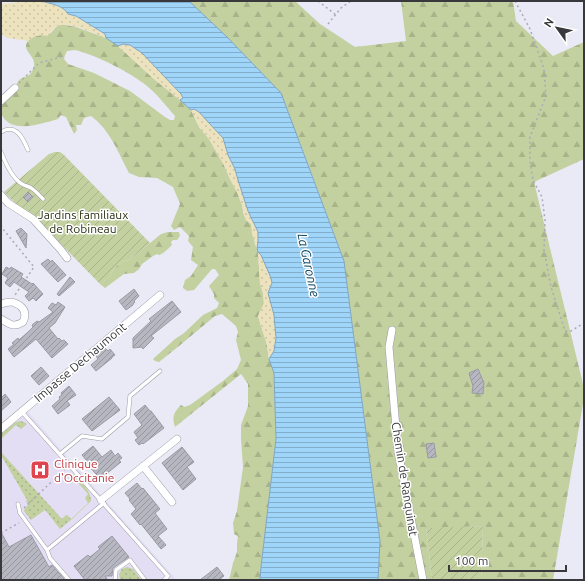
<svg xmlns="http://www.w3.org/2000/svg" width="585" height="581" font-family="Ubuntu,sans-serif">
  <defs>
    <pattern id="grass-dots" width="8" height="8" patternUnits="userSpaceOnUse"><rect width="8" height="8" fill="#c3d09f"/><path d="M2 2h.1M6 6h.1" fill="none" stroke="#a8b38a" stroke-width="1.8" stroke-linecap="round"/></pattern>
    <pattern id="forest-firs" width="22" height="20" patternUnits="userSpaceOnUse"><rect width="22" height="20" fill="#c3d09f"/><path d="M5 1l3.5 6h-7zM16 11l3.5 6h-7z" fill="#a8b38a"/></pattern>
    <pattern id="sand-dots" width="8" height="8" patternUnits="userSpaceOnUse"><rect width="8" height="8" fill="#ece2bd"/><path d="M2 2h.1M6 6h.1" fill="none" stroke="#cbc3a3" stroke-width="1.8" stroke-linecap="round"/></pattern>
    <pattern id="garden-furrows" width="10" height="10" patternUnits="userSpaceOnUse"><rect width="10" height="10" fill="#c3d09f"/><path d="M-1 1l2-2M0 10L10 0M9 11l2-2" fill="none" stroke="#a8b38a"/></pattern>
    <pattern id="water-rules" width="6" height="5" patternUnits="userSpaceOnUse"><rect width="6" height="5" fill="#9fd5f9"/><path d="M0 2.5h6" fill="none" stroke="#83aecb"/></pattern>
    <pattern id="building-hatch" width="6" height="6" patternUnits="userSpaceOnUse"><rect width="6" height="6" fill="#b7b7c2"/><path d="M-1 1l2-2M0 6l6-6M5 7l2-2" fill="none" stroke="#96969f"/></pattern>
  </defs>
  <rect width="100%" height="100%" fill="#eaeaf6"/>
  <polygon fill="#e4def4" points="28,412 110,505 175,578 173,580 1,580 1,434"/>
  <g fill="url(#grass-dots)">
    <polygon points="20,421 24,422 27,424 21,429 16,425 1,439 1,434 16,422"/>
    <path d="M1,452l61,67 4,-4h1l4,4 17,-16 -3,-5 3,-4 -17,-19 1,-1 3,2c6,7 16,14 16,25l-20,19 -11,9 -15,-19 -14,10 -7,-9v-1l4,-5 -2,-4 1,-1 -26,-45z"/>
    <polygon points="127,567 133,569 141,580 120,580 119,574 122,569"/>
  </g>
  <g fill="url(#forest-firs)" fill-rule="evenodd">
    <polygon points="189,1 295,1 320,24 355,47 406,41 401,1 513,1 516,21 553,56 584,42 584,159 534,182 584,388 584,398 553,580 481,580 483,526 426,529 432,580 378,580 380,541 344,261 299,140"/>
    <path d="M61,24l15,3 30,11 12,8 36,33 26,21 11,10 8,17 10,12 15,26 6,14 7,13 5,13 1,7 3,8 5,4 4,20 3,8 2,31 3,10 1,11 -6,12 9,29 2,14 5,14 2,66 -15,128 -1,13h-31l4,-17 4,-11v-8l1,-8 -4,-2 -1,-11 4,-12 6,-44 -2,-28v-14l7,-19v-22l-7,-10 -66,53c-3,-10 -2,-14 6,-22l3,2 6,-2 33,-24 14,-12 4,-9 -5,-20 2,-8 -2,-6 -14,-12 -7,2 -36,30 -20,16 -4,-1 -2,-2 22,-20 9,-6 19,-18 14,-7 2,-5 -5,-5v-4l-5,-8 10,-11 -4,-6h-3l-18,21 -7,1 -4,-3 2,-8 6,-4 7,-11 -7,-5 2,-13 -5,-6 1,-5 -9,-9 -6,3 -3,-4 9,-22 -7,-17 -16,-9 -18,-1 -10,-4c-11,-21 -19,-43 -38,-57l-7,2 -3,7h-5l1,5 -3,4 -8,-17 -5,-2 -3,4c-15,4 -44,15 -55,-2 -2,-2 -2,-6 -2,-9 3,-7 9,-11 13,-17 2,-4 3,-11 8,-13 3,-2 6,-1 8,-4 2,-1 2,-3 3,-5 6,-13 -13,-17 -5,-28 4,-6 16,-6 23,-8l5,-6zM75,50c21,5 55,22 72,36 11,9 19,20 28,30l-1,4h-4l-5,-3 -35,-26 -36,-18 -26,-9 -4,-5 1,-4 2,-4z"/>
    <path d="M168,232h11l1,4 -3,4h-4l-2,2 1,3c-3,3 -9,9 -13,10l-2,-1 -4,2 -11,8 -3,5 -5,4 -10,1 -19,14 -5,-4 9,-7 6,-10 7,-5 7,-2 26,-21 6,-5z"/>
  </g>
  <g fill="url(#sand-dots)">
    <path d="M32,1c10,0 19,1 28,6 6,3 10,8 16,9l29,19 1,3c-11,-4 -40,-19 -50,-11 -4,2 -5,6 -9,9 -8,-2 -13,0 -19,5l-20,-3 -7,-4v-30z"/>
    <polygon points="123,44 130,45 142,53 181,94 183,98 180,100 154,79 118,46"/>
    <polygon points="194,109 199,112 208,122 223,138 228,155 235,169 238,180 248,211 258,232 258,242 257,248 252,234 251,224 246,220 243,212 242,205 237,192 230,179 224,165 209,139 199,127 191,110"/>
    <polygon points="258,252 261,255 271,278 272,283 268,293 274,315 276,338 274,351 269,359 267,345 258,316 264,303 263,293 260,283"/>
  </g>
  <g fill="url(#garden-furrows)">
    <polygon points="55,152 60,152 64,155 150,243 129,260 122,262 115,267 109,277 100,284 60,243 36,217 18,206 4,192 49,154"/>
    <polygon points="483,526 481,580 432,580 426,528"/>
  </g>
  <path fill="url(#water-rules)" stroke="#80a6c1" d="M41,1h148l38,36 54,56 63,168 36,280 -2,39h-118l1,-13 15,-128 -2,-66 -5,-14 5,-8 2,-13 -2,-23 -6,-22 4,-10 -1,-5 -10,-23 -3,-3 -1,-4 1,-6v-10l-10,-21 -10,-31 -3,-11 -7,-14 -5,-17 -15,-16 -9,-10 -5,-3 -3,1 -11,-10 3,-2 -2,-4 -39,-41 -12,-8 -7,-1 -5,2 -12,-8 -1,-4 -29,-18 -8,-2c-5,-9 -17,-10 -27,-13z"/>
  <g fill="url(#building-hatch)" stroke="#9a9aa5">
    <polygon points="28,192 33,197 28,202 23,197"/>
    <polygon points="21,228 27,234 26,248 16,231"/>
    <polygon points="48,259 51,262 52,260 66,275 58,282 41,264"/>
    <polygon points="6,267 10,269 11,267 23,274 21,277 32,284 33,283 43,294 36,301 33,298 29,301 25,296 29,292 14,282 10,287 5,283 8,278 2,274"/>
    <polygon points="70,277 75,282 59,296 57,294"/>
    <polygon points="134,289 139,296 134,301 135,302 133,304 133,305 126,310 119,301"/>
    <polygon points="172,301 181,312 151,336 154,338 143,349 142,347 133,348 133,338 151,321 149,319"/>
    <polygon points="58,302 65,307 55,323 49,328 58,339 59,338 62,341 64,340 68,344 52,358 36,339 14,357 8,349 14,344 12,343 18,338 19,340 28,332 33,327 32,325 37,321 39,322 53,312 48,308 52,303 56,305"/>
    <polygon points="105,348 108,351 110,349 115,355 112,357 112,358 96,371 91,365 98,359 96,356"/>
    <polygon points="41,367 49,376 39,385 31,376"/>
    <polygon points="478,369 484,383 483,394 472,393 473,386 469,373"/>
    <polygon points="69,386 76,395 67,401 70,405 58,414 52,406 60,399 59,397 62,395 61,393"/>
    <polygon points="5,394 11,402 1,411 1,398"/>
    <polygon points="109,397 120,410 92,431 82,419"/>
    <polygon points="145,405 150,411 151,411 164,428 143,444 142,443 139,445 135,440 138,438 134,432 142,425 134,414"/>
    <polygon points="434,443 436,457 428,458 426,444"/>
    <polygon points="93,446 102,457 111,450 115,456 118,453 122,458 119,460 121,462 100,479 96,474 86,463 87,461 82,455"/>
    <polygon points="182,447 194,462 187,467 196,479 183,490 162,463"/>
    <polygon points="137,483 142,489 143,488 160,509 155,513 167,529 158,536 166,545 161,549 141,524 140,525 131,514 136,509 129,500 130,499 125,493"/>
    <polygon points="1,532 9,547 31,535 49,567 52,565 65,580 1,580"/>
    <polygon points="112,536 129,557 113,568 112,576 105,576 108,580 85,580 74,566 88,555 90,557 100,549 98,547"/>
    <polygon points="217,567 224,576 219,580 200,580"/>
  </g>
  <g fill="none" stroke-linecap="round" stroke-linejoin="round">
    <defs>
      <g id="lane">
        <path d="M1,132c15,-9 22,6 27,18"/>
        <path d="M1,152c4,10 12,27 21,32 3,2 6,2 9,4 4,2 8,7 12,11"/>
        <polyline points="22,412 168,576 164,580"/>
        <polyline points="60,454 82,436 102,439 128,417 130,396 160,371"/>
        <polyline points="18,504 20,513 47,550 50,558 69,580"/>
        <polyline points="47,550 104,503"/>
        <polyline points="115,580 116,570 130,560 145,580"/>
      </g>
      <g id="street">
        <polyline points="1,101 15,88"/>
        <polyline points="1,195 8,203 33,219 61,250 67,258"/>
        <path d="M1,304c3,-1 7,-2 10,-2 3,0 6,2 8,3 7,5 7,11 4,17 -10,6 -13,2 -22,-3"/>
        <polyline points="392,330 389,347 398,451 423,580"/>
        <polyline points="1,429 160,295"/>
        <polyline points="143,466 172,502"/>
        <polyline points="101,500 177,439"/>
      </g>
    </defs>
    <use href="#lane" stroke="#9c9ca7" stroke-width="4.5"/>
    <use href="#street" stroke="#9c9ca7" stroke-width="8"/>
    <g stroke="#aaaab3" stroke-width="1.5" stroke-dasharray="2 3" stroke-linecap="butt">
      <polyline points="318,1 336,15"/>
      <polyline points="515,1 530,29 544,69 546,96 530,137 530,160 533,180 542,197 545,220 544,250 551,287 565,331 571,331 584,323"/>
      <polyline points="328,24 341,8 351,1"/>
      <polyline points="19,83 39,63 61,57"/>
      <polyline points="1,225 3,229 34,267 15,295"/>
      <polyline points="24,508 65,469"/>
      <polyline points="1,533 19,523"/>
    </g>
    <use href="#lane" stroke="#fff" stroke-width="3.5"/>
    <use href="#street" stroke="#fff" stroke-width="7"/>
  </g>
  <defs>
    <symbol id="hospital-square" viewBox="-11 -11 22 22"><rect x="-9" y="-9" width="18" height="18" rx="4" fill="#e0444e" stroke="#fff"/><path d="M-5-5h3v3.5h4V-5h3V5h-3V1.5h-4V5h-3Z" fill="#fff"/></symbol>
  </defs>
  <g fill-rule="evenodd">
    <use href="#hospital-square" x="29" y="459" width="22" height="22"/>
  </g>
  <g text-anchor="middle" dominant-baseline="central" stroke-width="3" stroke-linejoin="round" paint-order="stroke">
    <g font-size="12" fill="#282f11" stroke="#fff">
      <text x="83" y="214">Jardins familiaux<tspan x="83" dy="14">de Robineau</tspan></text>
    </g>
    <g font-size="12" fill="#38383d" stroke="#fff">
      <text transform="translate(80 362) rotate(-40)">Impasse Dechaumont</text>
      <text transform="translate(405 479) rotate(81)">Chemin de Ranquinat</text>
    </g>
    <g font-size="12" fill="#be3a42" stroke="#fff" text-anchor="start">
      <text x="54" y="463">Clinique<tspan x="54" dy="14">d'Occitanie</tspan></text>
    </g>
    <g font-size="13" font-style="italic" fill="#013c59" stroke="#fff">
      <text transform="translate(309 265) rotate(78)">La Garonne</text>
    </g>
  </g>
  <rect width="585" height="581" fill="none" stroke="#38383d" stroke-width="4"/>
  <g transform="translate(557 28) rotate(303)" stroke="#ffffff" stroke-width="3" paint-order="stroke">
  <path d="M0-3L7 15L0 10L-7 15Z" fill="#38383d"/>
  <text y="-6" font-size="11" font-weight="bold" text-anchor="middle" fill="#38383d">N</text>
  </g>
  <path d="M449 565v6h117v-6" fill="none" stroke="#38383d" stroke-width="2"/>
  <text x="455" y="565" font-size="12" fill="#38383d" stroke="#ffffff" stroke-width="3" paint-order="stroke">100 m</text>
</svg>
